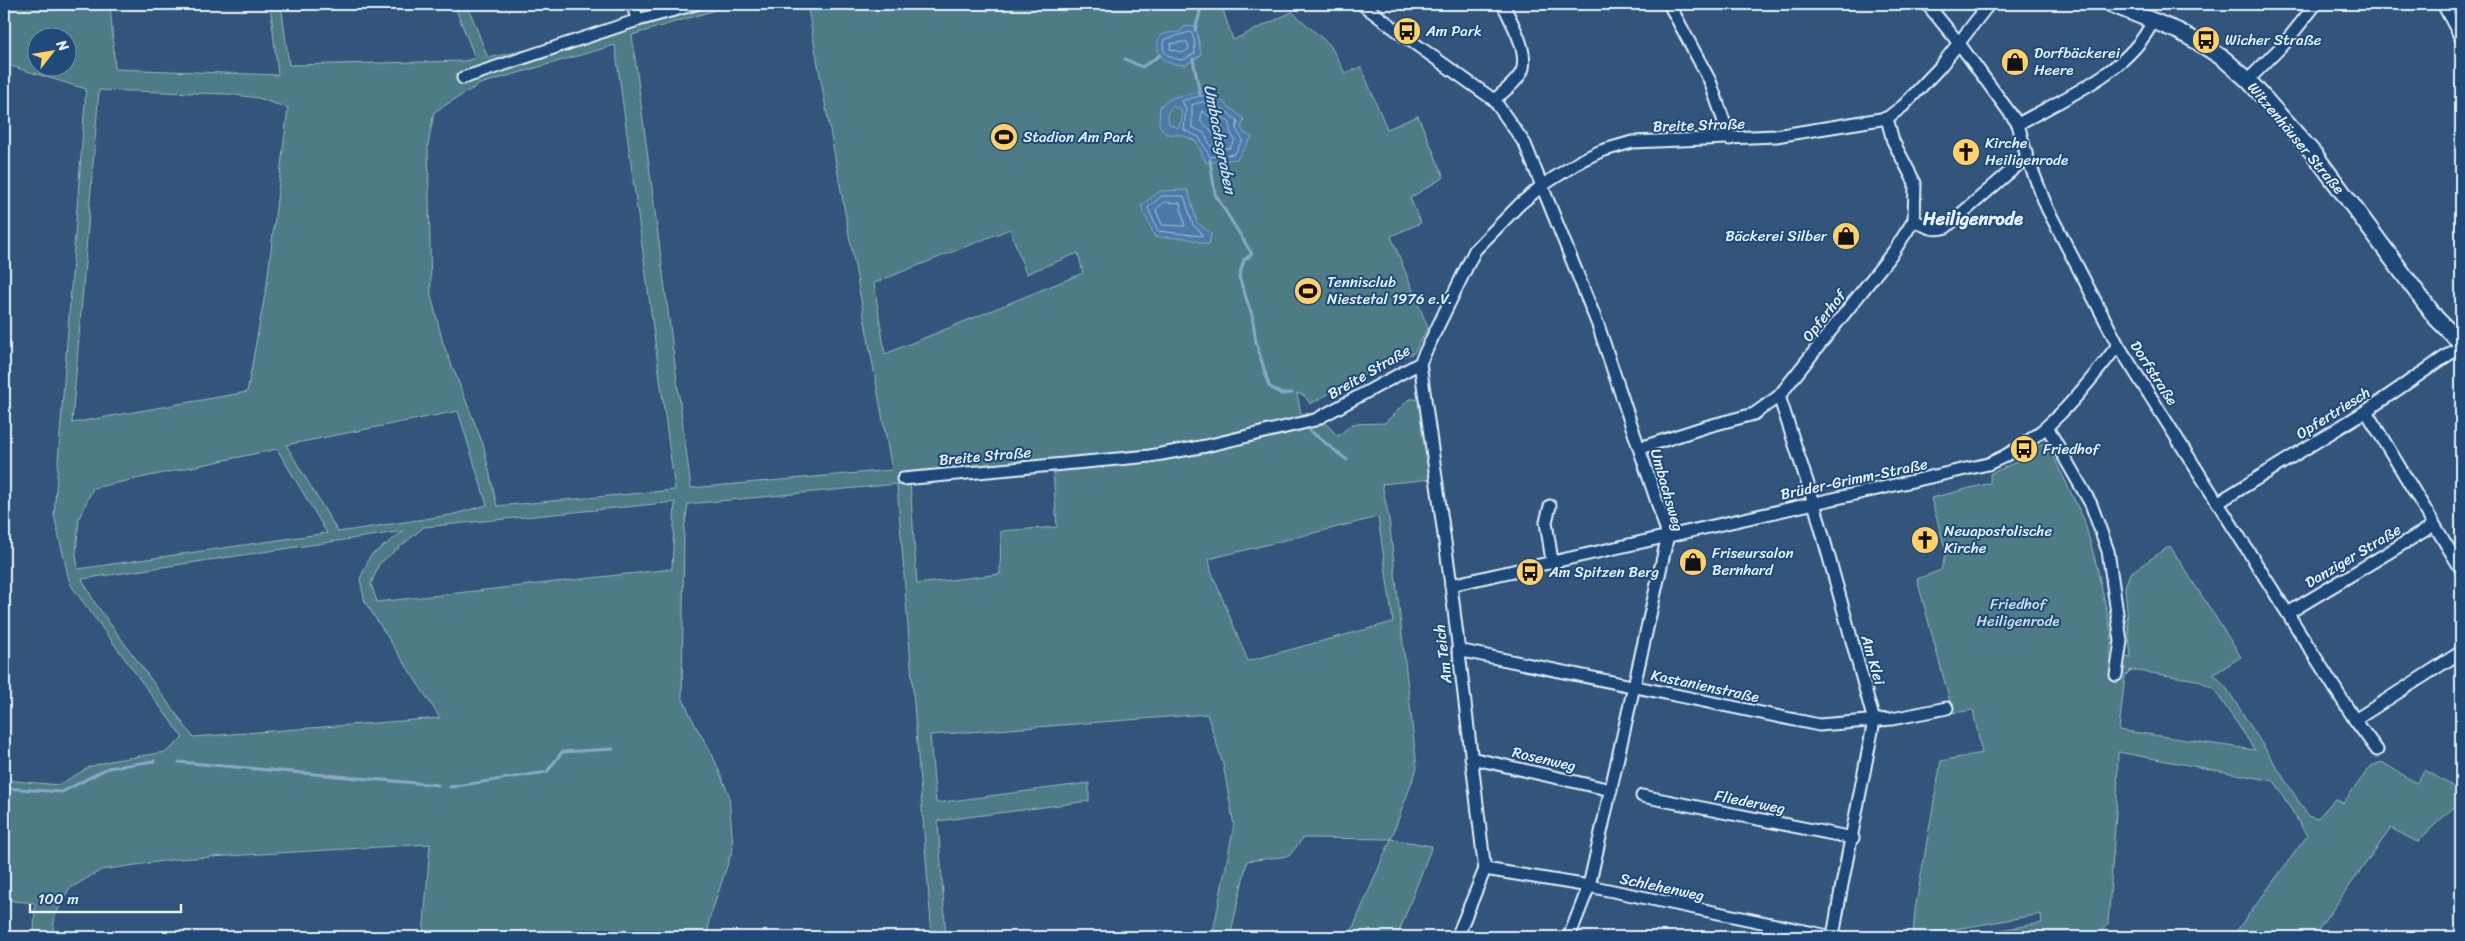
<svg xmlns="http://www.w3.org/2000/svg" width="2465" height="941" font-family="Sriracha,sans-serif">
  <rect width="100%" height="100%" fill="#33557c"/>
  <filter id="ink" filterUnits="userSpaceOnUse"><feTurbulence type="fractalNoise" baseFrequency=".02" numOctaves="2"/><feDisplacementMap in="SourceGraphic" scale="10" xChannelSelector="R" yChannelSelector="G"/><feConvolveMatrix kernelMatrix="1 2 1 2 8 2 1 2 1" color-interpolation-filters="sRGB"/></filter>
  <g filter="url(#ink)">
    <g fill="#4e7c86" stroke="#9bb6bf" fill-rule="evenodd">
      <path d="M4,4h106l5,65 163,6 -8,-71h11l8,61 176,-4 10,-3 -21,-54h13l21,54 38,-8 14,6 170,-52h25l-103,31 59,453 201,-18 -85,-466h414l12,36 59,-28 38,33 15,28 16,-6 26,62 31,-13 26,61 -34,21 11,25 -30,13 37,92 -14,25 -27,9 -77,42 -5,-8 -8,-3 4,21 14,-1 23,23 14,-12 33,-1 24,-24h12l11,80 -50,5 7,35 28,249 -26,71 41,7 -35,91h-48l42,-98 -88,-1 -14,18 -42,5 -17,76h-18l22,-112 -11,-61 -16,-50 -277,21 6,68 153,-20v18l-151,20 8,116h-14l-35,-453 -209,20 -4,26 -2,167 13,28 17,29 17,41 4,53 -24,72 -1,17h-285l7,-93 -253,15 -76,11 -32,19 -14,27 -3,21h-18l1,-34 -31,-3v-120l55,5 30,-18 21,-6 56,-9 17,-14 -113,-154 -16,-69 32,-426 -82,-25zM38,38h30v30h-30zM615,45l60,445 -178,16 -14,-62 -40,-101 -12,-48 -3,-150 6,-33 46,-28zM99,90l129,4 30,4 30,10 -21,175 -20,109 -175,31zM1010,229l16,45 52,-21 5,20 -198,81 -11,-71zM458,411l29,94 -36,10 -113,17 -52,-87zM277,449l50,84 -249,36 -2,-15 3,-36 14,-30zM1053,471l4,56 -56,4 -1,43 -83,10 -7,-102zM675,502l-3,67 -295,33 -6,-18 8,-20 45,-37zM1378,517l15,105 -145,39 -37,-90 -2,-12zM404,531l-34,25 -10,23 5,23 75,116 -247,19 -98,-134 -13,-24z"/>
      <path d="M2046,441l38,79 13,47 15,69 -2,18 21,4 -6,-71 5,-14 40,-27 71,111 -27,17 13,15 81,127 9,3 18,-20 8,4 28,-37 11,-4 34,21 9,-13 36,21v22l-8,-5 -36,34 -26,-14 -78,109h-81l75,-101 -33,-55 -156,-29 -1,47 -9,125 -9,13h-105l-5,-5 53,-9 -1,-9 -102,18 -1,5h-31l6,-2 2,-25 26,-149 41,-8 -9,-43 -20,3 -36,-134 24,-9 5,-18 -15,-54 59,-15v-9l33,-15zM2131,670l66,10 16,8 42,62 -136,-20 6,-54z"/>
    </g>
    <g fill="#4b79a8" stroke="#8aa9c8" fill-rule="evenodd">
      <path d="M1196,26l5,29 -16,10c-6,-1 -15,-1 -20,-4 -8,-6 -11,-23 -1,-27 5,-2 11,-1 16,-2l4,-5z"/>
      <path d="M1208,90l36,29 -3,9 3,5 8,4 -15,22 -31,4 -10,-22 -14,-6 -16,-1 -7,-9 1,-19 14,-9zM1172,106l9,3 1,10 -4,9 -9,-4 -2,-10z"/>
      <polygon points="1188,190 1197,223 1211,233 1209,245 1186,238 1155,237 1141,206 1160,191"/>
    </g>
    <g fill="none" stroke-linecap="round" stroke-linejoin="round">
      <g stroke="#a9c1d8" stroke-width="1">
        <path d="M1191,32l3,7 1,14 -12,7c-11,-1 -24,-6 -19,-20z"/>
        <polygon points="1187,42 1189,49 1183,53 1170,49 1171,44"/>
        <polygon points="1200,96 1207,96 1238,121 1236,129 1243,140 1234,154 1210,157 1199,137 1184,130 1186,109 1182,101"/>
        <polygon points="1204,102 1230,123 1230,131 1235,140 1230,148 1213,150 1204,133 1192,127 1192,105"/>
        <polygon points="1202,111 1222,126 1225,141 1217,142 1210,129 1201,122"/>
        <polygon points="1162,196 1184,196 1193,225 1202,233 1202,236 1158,231 1148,208"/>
        <polygon points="1165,202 1180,203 1185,226 1162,225 1156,210"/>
      </g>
      <g stroke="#8aa9c8" stroke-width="3">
        <polyline points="1195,30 1200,12 1198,4"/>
        <polyline points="1125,59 1142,67 1160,55"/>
        <polyline points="1193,59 1200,94"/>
        <polyline points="1210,160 1215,194 1252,254 1244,260 1239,277 1252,315 1256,342 1269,386 1281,394 1292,393"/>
        <polyline points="1309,430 1347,460"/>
        <polyline points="179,762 438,785"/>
        <polyline points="450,787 547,772 562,752 613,749"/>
        <polyline points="4,788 62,792 108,768 154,761"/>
      </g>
      <defs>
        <g id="street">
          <polyline points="632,4 638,20"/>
          <polyline points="1362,4 1411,41 1494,100 1525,144 1598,325 1668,535 1589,886 1569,937"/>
          <polyline points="1669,4 1710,81 1730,139"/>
          <polyline points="1927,4 1958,42 2018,124 2027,157 2047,208 2118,345 2355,720 2377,750"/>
          <polyline points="2443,4 2461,38"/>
          <polyline points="2446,8 2461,4"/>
          <polyline points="463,78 638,20 696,4"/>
          <polyline points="2248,80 2284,44 2316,4"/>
          <path d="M1494,100c9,-8 26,-20 29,-32 4,-21 -12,-46 -20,-64"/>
          <path d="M2018,124c46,-26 111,-52 135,-103"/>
          <path d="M1914,220c12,6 19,12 32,7l81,-70"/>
          <polyline points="1420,363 1451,585 1484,863 1485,869 1457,937"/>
          <polyline points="1779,396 1814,503 1874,721 1841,890 1833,937"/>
          <polyline points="2366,411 2461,569"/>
          <polyline points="2047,427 2091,504 2108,551 2121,641 2116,675"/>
          <polyline points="1640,448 1705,427 1754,414 1779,396 1894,251 1914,220 1915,183 1893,141 1887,118"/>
          <polyline points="903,479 1150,456 1206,446 1315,420 1420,363 1475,250 1520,204 1543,185 1582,160 1601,151 1632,142 1776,136 1887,118 1903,106 1940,67 1989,4"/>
          <polyline points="2219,502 2366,411 2461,346"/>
          <polyline points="1550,506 1546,522 1552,561"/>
          <path d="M1451,585l537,-121c56,-23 94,-72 130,-119"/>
          <polyline points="2288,613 2434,525"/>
          <polyline points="1458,650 1819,725 1892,719 1947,708"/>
          <polyline points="2355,720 2461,652"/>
          <polyline points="1471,758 1611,790"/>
          <polyline points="1642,796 1853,838"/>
          <polyline points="1485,869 1589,886 1833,937"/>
          <polyline points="1767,924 1771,937"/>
        </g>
        <polyline id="secondary" points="2111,4 2178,31 2198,42 2224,59 2248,80 2315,155 2436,318 2461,343"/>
      </defs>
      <use href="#street" stroke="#e8f1f8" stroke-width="15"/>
      <use href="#secondary" stroke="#e8f1f8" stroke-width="19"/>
      <use href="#street" stroke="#1f4a7a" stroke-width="11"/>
      <use href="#secondary" stroke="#1f4a7a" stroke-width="15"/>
    </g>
  </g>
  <defs>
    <symbol id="bus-disc" viewBox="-11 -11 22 22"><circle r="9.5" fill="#ffd166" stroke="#1f4a7a"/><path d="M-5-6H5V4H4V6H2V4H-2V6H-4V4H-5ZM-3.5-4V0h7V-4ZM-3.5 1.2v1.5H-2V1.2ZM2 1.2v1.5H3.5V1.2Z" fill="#111"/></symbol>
    <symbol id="shop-disc" viewBox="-11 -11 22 22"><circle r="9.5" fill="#ffd166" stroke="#1f4a7a"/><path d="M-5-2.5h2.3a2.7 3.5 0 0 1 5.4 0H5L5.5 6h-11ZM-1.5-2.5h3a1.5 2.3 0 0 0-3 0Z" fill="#111"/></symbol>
    <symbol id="stadium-disc" viewBox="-11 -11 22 22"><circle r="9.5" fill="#ffd166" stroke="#1f4a7a"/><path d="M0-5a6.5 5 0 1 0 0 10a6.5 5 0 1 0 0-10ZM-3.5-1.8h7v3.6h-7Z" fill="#111"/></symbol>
    <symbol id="church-disc" viewBox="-11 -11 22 22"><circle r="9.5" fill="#ffd166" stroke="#1f4a7a"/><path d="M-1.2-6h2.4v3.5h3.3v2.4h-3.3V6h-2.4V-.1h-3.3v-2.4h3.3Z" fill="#111"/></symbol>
  </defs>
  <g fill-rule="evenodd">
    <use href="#bus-disc" x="1391" y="15" width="32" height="32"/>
    <use href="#bus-disc" x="2190" y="24" width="32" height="32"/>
    <use href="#shop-disc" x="1999" y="46" width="32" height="32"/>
    <use href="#stadium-disc" x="988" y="121" width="32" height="32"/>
    <use href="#church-disc" x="1950" y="136" width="32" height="32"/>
    <use href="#shop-disc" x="1830" y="220" width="32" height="32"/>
    <use href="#stadium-disc" x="1292" y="275" width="32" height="32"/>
    <use href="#bus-disc" x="2008" y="433" width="32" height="32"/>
    <use href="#church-disc" x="1909" y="524" width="32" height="32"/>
    <use href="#shop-disc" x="1677" y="546" width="32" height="32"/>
    <use href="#bus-disc" x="1514" y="556" width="32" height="32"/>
  </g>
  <g text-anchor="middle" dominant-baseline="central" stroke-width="4" stroke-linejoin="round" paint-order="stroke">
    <g font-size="15" fill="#e8f1f8" stroke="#1f4a7a" text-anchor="start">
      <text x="1426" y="31">Am Park</text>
      <text x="2225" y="40">Wicher Straße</text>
      <text x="2034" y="53">Dorfbäckerei<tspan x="2034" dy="17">Heere</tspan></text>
      <text x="1023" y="137">Stadion Am Park</text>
      <text x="1985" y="143">Kirche<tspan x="1985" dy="17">Heiligenrode</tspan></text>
      <text x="1827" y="236" text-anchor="end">Bäckerei Silber</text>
      <text x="1327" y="282">Tennisclub<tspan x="1327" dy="17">Niestetal 1976 e.V.</tspan></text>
      <text x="2043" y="449">Friedhof</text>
      <text x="1944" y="531">Neuapostolische<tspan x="1944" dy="17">Kirche</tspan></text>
      <text x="1712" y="553">Friseursalon<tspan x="1712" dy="17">Bernhard</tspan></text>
      <text x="1549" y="572">Am Spitzen Berg</text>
    </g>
    <g font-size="15" fill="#e8f1f8" stroke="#1f4a7a">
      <text transform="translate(1699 125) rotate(-2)">Breite Straße</text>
      <text transform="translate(2296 138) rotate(50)">Witzenhäuser Straße</text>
      <text transform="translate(1824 316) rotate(-52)">Opferhof</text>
      <text transform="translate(1369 372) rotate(-30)">Breite Straße</text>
      <text transform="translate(2154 373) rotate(57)">Dorfstraße</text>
      <text transform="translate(2333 413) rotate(-32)">Opfertriesch</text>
      <text transform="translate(985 456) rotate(-5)">Breite Straße</text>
      <text transform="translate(1854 479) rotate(-12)">Brüder-Grimm-Straße</text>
      <text transform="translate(1667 490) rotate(74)">Umbachsweg</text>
      <text transform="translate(2353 556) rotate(-31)">Danziger Straße</text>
      <text transform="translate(1443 654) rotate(-97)">Am Teich</text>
      <text transform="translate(1873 660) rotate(74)">Am Klei</text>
      <text transform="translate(1705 686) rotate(12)">Kastanienstraße</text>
      <text transform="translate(1544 759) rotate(13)">Rosenweg</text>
      <text transform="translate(1750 802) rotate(11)">Fliederweg</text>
      <text transform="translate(1662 887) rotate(12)">Schlehenweg</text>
    </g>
    <g font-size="15" fill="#d1dfe7" stroke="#1f4a7a">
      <text x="2018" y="604">Friedhof<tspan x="2018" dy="17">Heiligenrode</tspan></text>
    </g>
    <g font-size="16" font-style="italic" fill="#d0dfec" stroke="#1f4a7a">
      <text transform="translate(1220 139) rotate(79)">Umbachsgraben</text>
    </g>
    <g font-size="18" font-weight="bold" fill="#e8f1f8" stroke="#1f4a7a">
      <text x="1973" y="219">Heiligenrode</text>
    </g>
  </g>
  <rect width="2465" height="941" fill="none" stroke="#1f4a7a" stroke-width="20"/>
  <rect x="10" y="10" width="2445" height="921" fill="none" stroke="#e8f1f8" stroke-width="2" filter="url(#ink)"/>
  <g transform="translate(52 52) rotate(59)"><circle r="24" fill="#1f4a7a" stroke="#6f8dac"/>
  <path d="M0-4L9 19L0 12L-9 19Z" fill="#ffd166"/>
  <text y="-8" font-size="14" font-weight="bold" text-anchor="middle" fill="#e8f1f8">N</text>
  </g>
  <path d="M30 904v8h151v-8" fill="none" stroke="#e8f1f8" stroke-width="2.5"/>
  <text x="38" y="904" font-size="15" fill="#e8f1f8" stroke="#1f4a7a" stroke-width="4" paint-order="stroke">100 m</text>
</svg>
